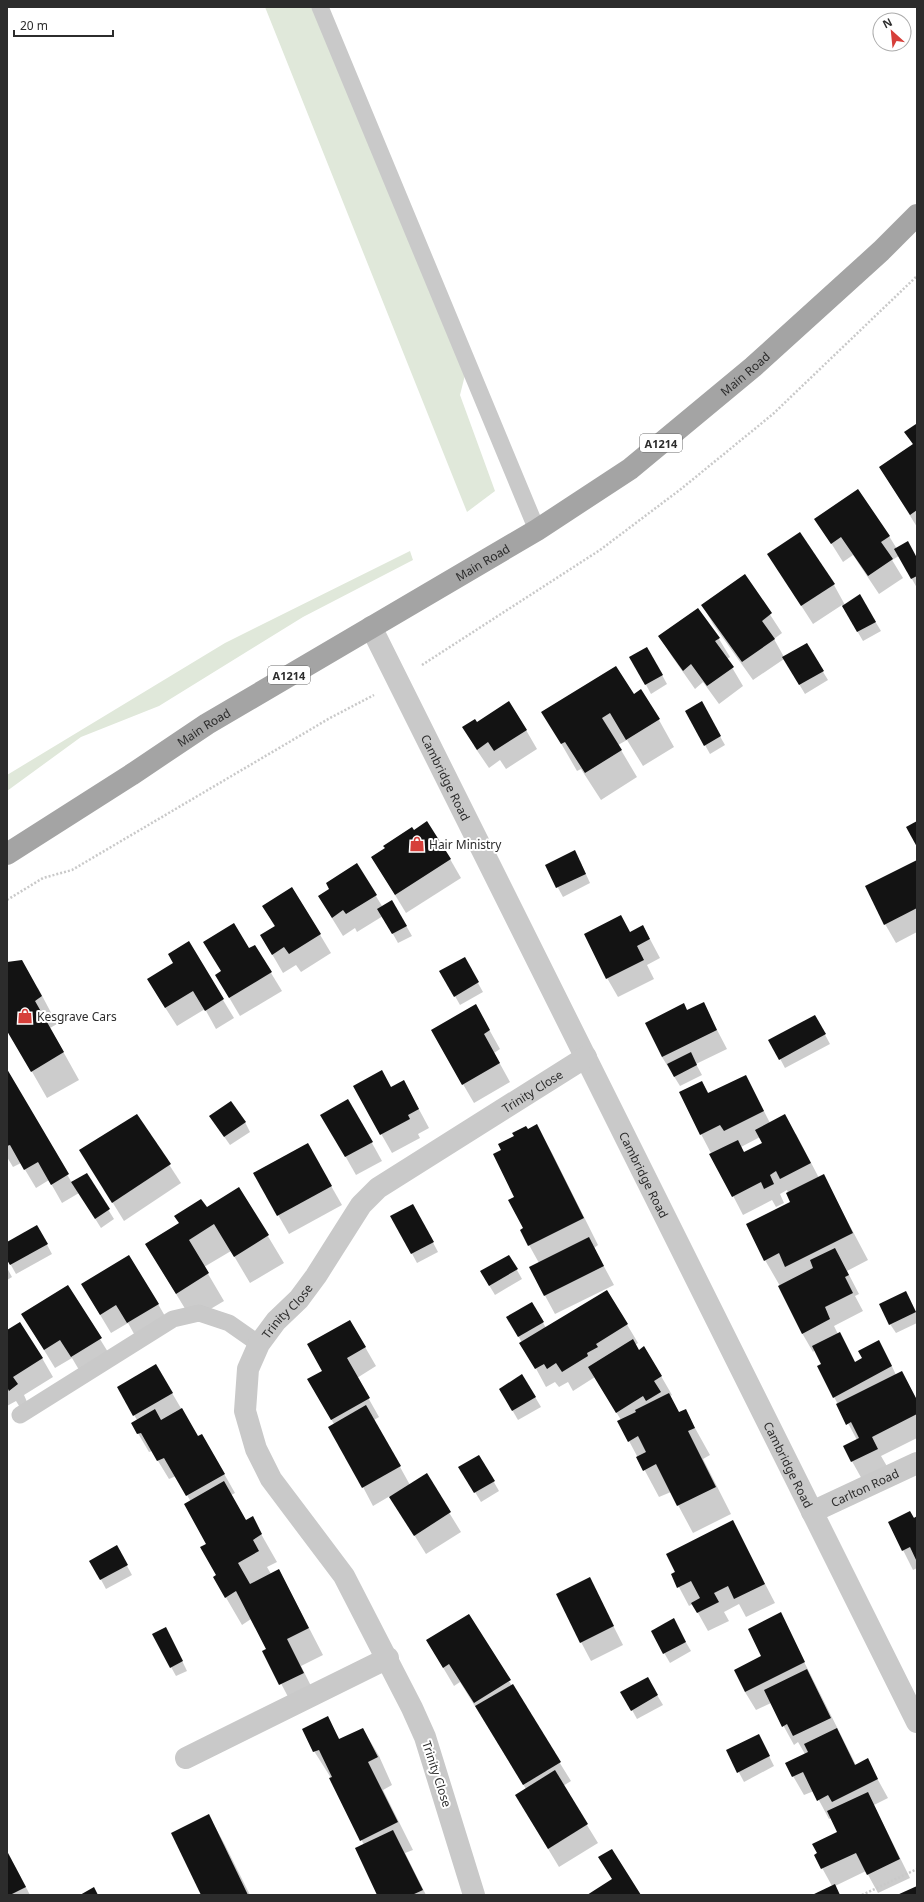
<svg xmlns="http://www.w3.org/2000/svg" width="924" height="1902" font-family="'Noto Sans',sans-serif">
  <rect width="100%" height="100%" fill="#fff"/>
  <g fill="#e0e8da">
    <polygon points="265,7 316,7 466,371 460,395 495,491 467,512"/>
    <polygon points="410,551 413,560 303,617 159,706 81,737 7,791 7,775 225,643"/>
  </g>
  <g fill="#0003" fill-rule="evenodd">
    <polygon points="917,426 917,527 880,467 913,445 906,432"/>
    <polygon points="816,519 889,536 897,549 917,560 917,588 899,556 892,560 903,578 879,594 853,555 843,562"/>
    <polygon points="768,554 834,585 845,605 860,596 881,631 863,641 842,605 813,624"/>
    <polygon points="745,576 782,633 774,639 784,657 806,644 828,680 805,694 784,659 753,680 713,624 703,606"/>
    <polygon points="698,609 719,639 730,657 727,659 743,686 719,704 703,682 695,689 671,655 660,637"/>
    <polygon points="647,648 667,684 651,694 631,657"/>
    <polygon points="634,695 659,720 674,747 643,766 627,740 618,745 637,777 601,800 581,769 577,771 543,712"/>
    <polygon points="701,703 725,745 710,754 686,711"/>
    <polygon points="477,723 526,730 537,749 506,769 500,760 489,768 474,746"/>
    <polygon points="386,848 450,859 461,878 406,913 372,857"/>
    <polygon points="580,861 590,883 563,897 546,866"/>
    <polygon points="917,861 917,932 896,943 885,924"/>
    <polygon points="357,865 382,906 392,901 412,936 398,943 383,916 357,932 355,928 343,936 330,915"/>
    <polygon points="292,888 331,953 301,972 296,965 283,973 272,954 275,927 263,906"/>
    <polygon points="643,926 660,958 647,965 654,979 618,997 607,978 630,933"/>
    <polygon points="249,949 271,973 282,991 240,1016 227,994 222,972"/>
    <polygon points="464,958 483,992 460,1005 441,971"/>
    <polygon points="7,963 38,988 57,1024 50,1028 79,1080 47,1098 7,1028"/>
    <polygon points="175,963 223,1000 234,1018 216,1029 205,1009 177,1026 159,998"/>
    <polygon points="703,1003 727,1049 696,1064 702,1075 680,1086 662,1057 646,1023 687,1011"/>
    <polygon points="476,1006 500,1049 494,1053 510,1082 474,1103 432,1031"/>
    <polygon points="815,1016 830,1044 785,1068 770,1040"/>
    <polygon points="7,1071 72,1183 86,1174 114,1219 101,1228 79,1193 62,1203 49,1180 36,1188 21,1163 13,1167 7,1157"/>
    <path d="M746,1076l24,47 26,11 23,44 4,-3 45,85 -21,11 12,23 -4,2 8,15 -29,15 4,8 17,29 34,-3 7,15 5,-3 16,28v38l-36,18 7,12 -25,13 -19,-34 13,-7 -39,-73 4,-2 -7,-15 -2,2 -11,-19 -22,-47 -15,-26 27,-57 -4,-10 -1,-3 -7,4 4,9 -8,4 -4,-7 -29,15 -42,-81 1,-52 7,12zM760,1137l3,6 -19,10 -3,-6z"/>
    <polygon points="354,1086 391,1088 414,1100 429,1128 418,1134 420,1138 392,1153"/>
    <polygon points="348,1100 382,1161 356,1175 322,1115"/>
    <polygon points="137,1115 181,1183 124,1221 92,1169"/>
    <polygon points="245,1122 250,1132 230,1145 216,1125"/>
    <polygon points="537,1126 552,1153 598,1245 594,1248 614,1285 555,1314 530,1268 539,1263 529,1245 503,1151 528,1130"/>
    <polygon points="307,1144 342,1205 289,1234 254,1173"/>
    <polygon points="239,1188 284,1263 250,1283 231,1251 204,1267 224,1301 192,1320 162,1271 206,1209"/>
    <polygon points="418,1214 438,1252 417,1263 392,1216"/>
    <polygon points="37,1226 52,1254 16,1274 7,1258 7,1243"/>
    <polygon points="509,1256 522,1279 495,1295 481,1272"/>
    <polygon points="7,1268 12,1277 7,1280"/>
    <polygon points="68,1287 111,1357 82,1375 72,1358 55,1368 22,1314"/>
    <polygon points="607,1291 638,1343 635,1345 639,1351 661,1376 672,1395 670,1396 679,1413 685,1410 710,1455 703,1459 731,1514 693,1533 671,1492 659,1497 629,1441 621,1420 595,1377 573,1391 568,1382 559,1387 555,1382 546,1387 508,1317 532,1303 546,1328"/>
    <polygon points="906,1292 917,1314 917,1323 896,1333 890,1324"/>
    <polygon points="93,1303 158,1304 169,1323 138,1341 128,1323 111,1333"/>
    <polygon points="350,1321 376,1366 357,1378 379,1417 374,1420 410,1485 426,1475 461,1532 426,1554 390,1496 373,1506 363,1487 334,1424 309,1380 323,1371"/>
    <polygon points="7,1331 42,1358 53,1377 24,1395 28,1404 21,1409 16,1401 7,1406"/>
    <polygon points="522,1375 541,1407 518,1420 500,1389"/>
    <polygon points="118,1387 172,1393 198,1437 202,1435 235,1493 231,1495 246,1521 252,1518 277,1562 267,1567 271,1574 279,1570 323,1655 301,1666 318,1700 296,1712 264,1651 267,1650 251,1619 242,1625 214,1577 218,1575 208,1544 191,1502 176,1476 169,1479 152,1451 149,1452 132,1423 137,1420"/>
    <polygon points="479,1456 499,1491 481,1502 460,1467"/>
    <polygon points="917,1517 917,1568 913,1570 889,1522"/>
    <polygon points="733,1522 775,1603 746,1617 739,1604 724,1612 729,1621 708,1631 693,1604 689,1606 672,1574"/>
    <polygon points="116,1546 132,1575 106,1589 91,1561"/>
    <polygon points="589,1578 623,1645 591,1661 581,1642"/>
    <polygon points="780,1614 856,1765 867,1760 888,1798 874,1805 910,1878 878,1893 866,1871 835,1886 840,1895 814,1895 832,1886 815,1855 838,1832 831,1818 829,1819 814,1791 804,1795 786,1764 805,1754 798,1742 794,1745 771,1703 756,1710 745,1692"/>
    <polygon points="468,1615 571,1781 563,1786 598,1843 559,1867 527,1814 526,1789 460,1682 454,1686 438,1659"/>
    <polygon points="673,1620 691,1651 670,1663 652,1632"/>
    <polygon points="171,1638 187,1671 176,1676 171,1667"/>
    <polygon points="647,1678 663,1705 637,1719 622,1692"/>
    <polygon points="327,1718 340,1740 363,1729 379,1756 392,1785 383,1790 413,1850 405,1853 426,1895 378,1895 364,1845 331,1778 314,1751"/>
    <polygon points="763,1744 774,1766 744,1782 727,1750"/>
    <polygon points="209,1816 224,1843 250,1895 202,1895"/>
    <polygon points="7,1853 16,1868 30,1895 7,1895"/>
  </g>
  <g fill="#131313">
    <polygon points="916,424 917,510 910,515 879,467 913,444 904,432"/>
    <polygon points="858,489 890,536 881,542 893,559 868,576 841,537 831,544 814,519"/>
    <polygon points="800,532 835,584 801,606 767,554"/>
    <polygon points="908,541 917,558 917,576 911,579 894,549"/>
    <polygon points="745,574 772,613 762,621 775,639 742,662 701,605"/>
    <polygon points="860,594 876,622 857,632 842,606"/>
    <polygon points="698,608 720,638 715,641 734,667 707,686 691,664 683,671 658,636"/>
    <polygon points="807,643 824,671 799,685 782,657"/>
    <polygon points="647,647 663,675 645,685 629,657"/>
    <polygon points="616,666 634,694 641,689 660,719 626,740 610,713 602,718 622,750 585,773 565,742 561,744 541,712"/>
    <polygon points="509,701 527,730 494,751 488,742 477,750 462,727 475,719 477,722"/>
    <polygon points="702,701 721,736 704,746 685,711"/>
    <polygon points="427,821 451,859 395,895 371,857 385,848 383,846 412,827 414,830"/>
    <polygon points="917,821 917,847 906,827"/>
    <polygon points="575,850 586,874 556,888 545,865"/>
    <polygon points="917,860 917,908 884,925 865,886"/>
    <polygon points="357,863 377,895 346,914 343,910 332,918 318,896 329,889 326,883"/>
    <polygon points="292,887 321,934 289,954 284,947 272,955 260,935 275,926 262,906"/>
    <polygon points="392,900 407,926 392,934 377,909"/>
    <polygon points="621,915 630,932 643,925 650,939 637,946 644,960 606,979 584,934"/>
    <polygon points="234,923 249,948 255,945 272,972 229,998 215,975 221,971 203,942"/>
    <polygon points="189,941 224,999 205,1011 193,991 165,1008 147,979 173,963 168,954"/>
    <polygon points="465,957 479,982 454,997 439,971"/>
    <polygon points="22,960 42,996 35,1001 64,1052 31,1072 7,1031 7,962"/>
    <polygon points="704,1002 717,1030 662,1057 645,1023 684,1003 687,1010"/>
    <polygon points="476,1004 490,1030 484,1034 500,1063 462,1085 431,1030"/>
    <polygon points="815,1015 826,1034 779,1060 768,1040"/>
    <polygon points="691,1052 697,1065 674,1077 667,1064"/>
    <polygon points="7,1069 69,1174 51,1185 38,1162 24,1170 10,1145 7,1146"/>
    <polygon points="382,1070 391,1087 404,1080 419,1109 408,1115 410,1119 380,1135 353,1086"/>
    <polygon points="746,1075 764,1111 724,1131 720,1125 700,1135 679,1092 702,1081 708,1093"/>
    <polygon points="348,1099 373,1142 345,1157 320,1115"/>
    <polygon points="231,1101 246,1122 224,1137 209,1116"/>
    <polygon points="137,1114 171,1164 112,1203 79,1150"/>
    <polygon points="785,1114 811,1163 780,1179 776,1171 770,1175 774,1184 764,1189 761,1182 732,1197 709,1154 738,1140 744,1152 762,1143 755,1130"/>
    <polygon points="537,1124 584,1218 528,1246 520,1230 523,1228 508,1200 514,1197 493,1154 501,1150 498,1144 514,1136 512,1133 526,1126 528,1129"/>
    <polygon points="308,1143 332,1186 277,1216 253,1173"/>
    <polygon points="87,1173 110,1209 95,1219 71,1182"/>
    <polygon points="824,1174 853,1233 785,1267 779,1253 764,1261 746,1224 790,1202 786,1193"/>
    <polygon points="239,1187 269,1235 234,1257 214,1224 189,1240 209,1273 176,1294 145,1244 179,1223 174,1216 201,1199 207,1207"/>
    <polygon points="413,1204 434,1242 411,1254 390,1216"/>
    <polygon points="37,1225 48,1244 10,1265 7,1260 7,1242"/>
    <polygon points="589,1237 604,1266 544,1296 529,1267"/>
    <polygon points="835,1248 849,1275 845,1277 853,1293 825,1307 830,1319 802,1334 778,1286 813,1268 810,1260"/>
    <polygon points="129,1255 159,1304 127,1323 116,1305 100,1315 81,1284"/>
    <polygon points="509,1255 518,1269 489,1286 480,1271"/>
    <polygon points="68,1285 102,1338 71,1357 60,1340 44,1350 21,1314"/>
    <polygon points="607,1290 628,1324 596,1344 598,1347 587,1353 588,1356 562,1372 556,1363 547,1369 544,1364 535,1369 519,1343"/>
    <polygon points="906,1291 916,1312 889,1325 879,1304"/>
    <polygon points="532,1302 544,1322 518,1337 506,1317"/>
    <polygon points="350,1320 366,1347 347,1358 370,1398 331,1420 307,1379 322,1371 307,1344"/>
    <polygon points="20,1322 43,1358 13,1377 18,1384 9,1391 7,1387 7,1330"/>
    <polygon points="840,1332 855,1362 862,1358 858,1351 879,1340 892,1366 833,1398 817,1366 821,1364 812,1346"/>
    <polygon points="633,1339 639,1350 644,1346 662,1376 654,1381 661,1392 646,1401 643,1396 616,1413 588,1367"/>
    <polygon points="156,1364 173,1393 133,1416 117,1387"/>
    <polygon points="902,1371 917,1400 917,1414 872,1437 878,1449 851,1462 843,1446 859,1438 851,1422 846,1425 836,1404"/>
    <polygon points="522,1374 536,1397 512,1411 499,1389"/>
    <polygon points="669,1393 679,1412 686,1409 695,1428 688,1431 716,1487 677,1506 656,1464 643,1471 636,1457 646,1452 638,1436 628,1442 617,1421 636,1412 635,1410"/>
    <polygon points="366,1405 401,1466 362,1488 328,1427"/>
    <polygon points="182,1408 198,1436 202,1434 225,1474 186,1496 164,1458 157,1461 141,1433 137,1434 131,1423 155,1409 161,1420"/>
    <polygon points="479,1455 495,1481 474,1493 458,1467"/>
    <polygon points="427,1473 451,1512 414,1536 389,1497"/>
    <polygon points="224,1481 246,1520 253,1516 262,1534 253,1540 259,1551 238,1563 250,1584 279,1569 309,1628 287,1639 304,1673 279,1685 262,1651 266,1649 236,1591 225,1598 213,1577 216,1575 200,1547 206,1544 184,1504"/>
    <polygon points="910,1511 914,1518 917,1516 917,1562 910,1547 902,1551 888,1522"/>
    <polygon points="733,1520 765,1584 734,1599 728,1586 714,1593 719,1602 697,1613 691,1603 700,1598 691,1581 677,1588 671,1574 675,1572 666,1554"/>
    <polygon points="117,1545 128,1565 100,1580 89,1561"/>
    <polygon points="590,1577 614,1626 580,1643 556,1594"/>
    <polygon points="781,1612 805,1662 745,1692 734,1670 761,1656 748,1629"/>
    <polygon points="469,1614 511,1680 474,1703 449,1664 443,1668 426,1640"/>
    <polygon points="674,1618 686,1642 663,1654 651,1631"/>
    <polygon points="166,1627 183,1661 170,1668 152,1634"/>
    <polygon points="807,1669 831,1718 793,1736 787,1724 782,1727 764,1690"/>
    <polygon points="648,1677 658,1695 631,1711 620,1692"/>
    <polygon points="513,1684 561,1762 523,1785 475,1706"/>
    <polygon points="328,1716 339,1739 363,1728 378,1757 368,1762 398,1822 360,1841 329,1778 332,1777 319,1750 313,1752 302,1729"/>
    <polygon points="837,1728 855,1765 868,1758 878,1779 832,1802 828,1795 817,1801 803,1772 792,1777 785,1763 808,1752 804,1744"/>
    <polygon points="759,1734 770,1756 737,1773 726,1750"/>
    <polygon points="555,1770 588,1824 548,1849 515,1795"/>
    <polygon points="868,1792 900,1859 867,1875 856,1853 821,1869 814,1855 817,1853 812,1844 837,1832 827,1811"/>
    <polygon points="209,1814 248,1895 201,1895 171,1833"/>
    <polygon points="393,1830 423,1890 412,1895 377,1895 355,1848"/>
    <polygon points="612,1849 641,1895 587,1895 612,1879 598,1857"/>
    <polygon points="7,1851 26,1887 10,1895 7,1895"/>
    <polygon points="835,1884 840,1895 812,1895"/>
    <polygon points="917,1886 917,1895 897,1895"/>
    <polygon points="94,1887 98,1895 80,1895"/>
  </g>
  <g fill="none" stroke-linecap="round" stroke-linejoin="round">
    <g stroke="#c9c9c9" stroke-width="2.5" stroke-dasharray="2 2" stroke-linecap="butt">
      <polyline points="422,665 600,550 681,489 773,414 917,276"/>
      <polyline points="7,900 43,878 72,870 330,718 374,695"/>
      <polyline points="862,1895 917,1869"/>
    </g>
    <g stroke="#c9c9c9" stroke-width="17">
      <polyline points="320,7 537,530"/>
      <polyline points="20,1415 173,1319 199,1313 229,1323 259,1344"/>
    </g>
    <g stroke="#c9c9c9" stroke-width="22">
      <path id="s1" d="M371,627l546,1095"/>
      <path id="s2" d="M812,1512l105,-49"/>
      <polyline points="186,1758 388,1658"/>
      <path id="s3" d="M474,1895l-49,-158 -13,-29 -68,-132 -73,-97 -15,-30 -11,-38 3,-42 11,-25 17,-23 23,-22 17,-23 45,-71 17,-17 208,-131"/>
    </g>
    <path stroke="#a4a4a4" stroke-width="22" id="s4" d="M7,854l124,-79 76,-51 330,-194 93,-61 123,-102 128,-116 36,-36"/>
  </g>
  <defs>
    <symbol id="shop-bare" viewBox="-9 -9 18 18"><path d="M-5-2.5h2.3a2.7 3.5 0 0 1 5.4 0H5L5.5 6h-11ZM-1.5-2.5h3a1.5 2.3 0 0 0-3 0Z" fill="#d63f3a" stroke="#fff" stroke-width="2.5" paint-order="stroke"/></symbol>
  </defs>
  <g fill-rule="evenodd">
    <use href="#shop-bare" x="406" y="833" width="22" height="22"/>
    <use href="#shop-bare" x="14" y="1005" width="22" height="22"/>
  </g>
  <g text-anchor="middle" dominant-baseline="central" stroke-width="4" stroke-linejoin="round" paint-order="stroke">
    <g fill="#fff" stroke="#6b6b6b" stroke-width="1">
      <rect x="640" y="434" width="42" height="18" rx="3"/>
      <rect x="268" y="666" width="42" height="18" rx="3"/>
    </g>
    <g font-size="11" font-weight="bold" fill="#2c2c2c">
      <text x="661" y="443">A1214</text>
      <text x="289" y="675">A1214</text>
    </g>
    <g font-size="12" fill="#2c2c2c" stroke="#fff">
      <text stroke="none"><textPath href="#s4" startOffset="882">Main Road</textPath></text>
      <text stroke="none"><textPath href="#s4" startOffset="558">Main Road</textPath></text>
      <text stroke="none"><textPath href="#s4" startOffset="234">Main Road</textPath></text>
      <text stroke="none"><textPath href="#s1" startOffset="168">Cambridge Road</textPath></text>
      <text stroke="none"><textPath href="#s3" startOffset="989">Trinity Close</textPath></text>
      <text stroke="none"><textPath href="#s1" startOffset="612">Cambridge Road</textPath></text>
      <text stroke="none"><textPath href="#s3" startOffset="653">Trinity Close</textPath></text>
      <text stroke="none"><textPath href="#s1" startOffset="936">Cambridge Road</textPath></text>
      <text stroke="none"><textPath href="#s2" startOffset="58">Carlton Road</textPath></text>
      <text transform="translate(437 1774) rotate(72)">Trinity Close</text>
    </g>
    <g font-size="12" fill="#2c2c2c" stroke="#fff" text-anchor="start">
      <text x="429" y="844">Hair Ministry</text>
      <text x="37" y="1016">Kesgrave Cars</text>
    </g>
  </g>
  <rect width="924" height="1902" fill="none" stroke="#2c2c2c" stroke-width="16"/>
  <g transform="translate(892 32) rotate(333)"><circle r="19" fill="#ffffff" stroke="#ababab"/>
  <path d="M0-3L7 15L0 10L-7 15Z" fill="#d63f3a"/>
  <text y="-6" font-size="11" font-weight="bold" text-anchor="middle" fill="#2c2c2c">N</text>
  </g>
  <path d="M14 30v6h99v-6" fill="none" stroke="#2c2c2c" stroke-width="2"/>
  <text x="20" y="30" font-size="12" fill="#2c2c2c" stroke="#ffffff" stroke-width="3" paint-order="stroke">20 m</text>
</svg>
